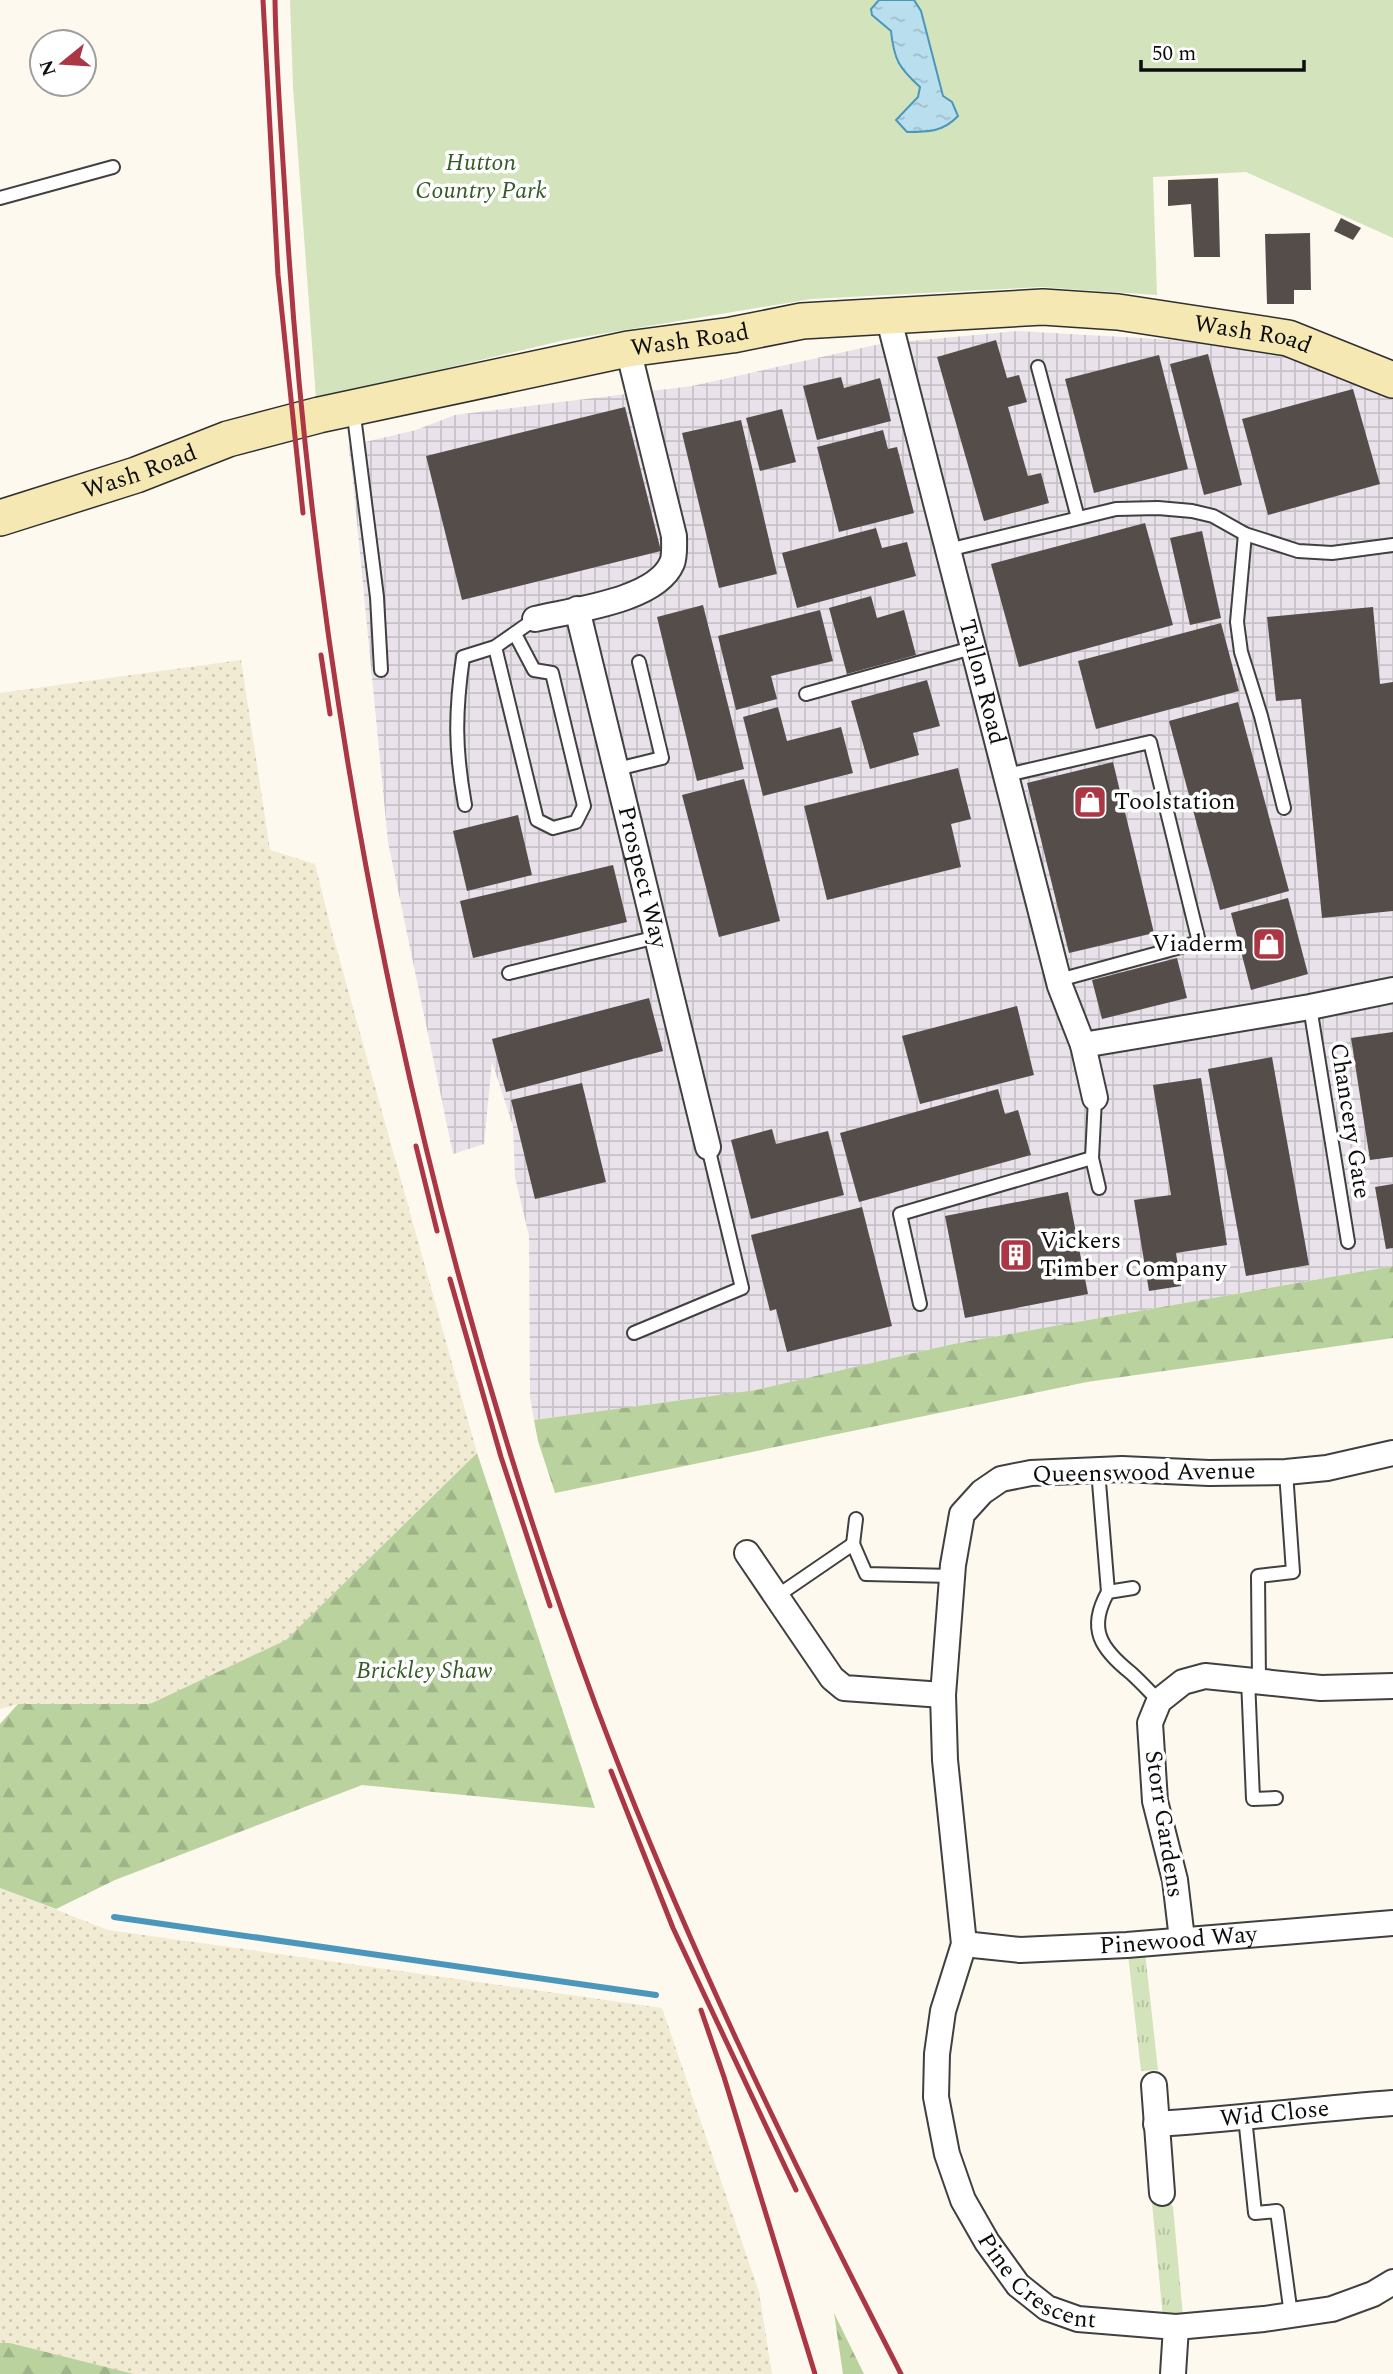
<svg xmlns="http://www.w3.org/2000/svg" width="1393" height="2374" font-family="Spectral,serif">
  <defs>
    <pattern id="industrial-grid" width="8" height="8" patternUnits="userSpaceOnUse" patternTransform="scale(1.75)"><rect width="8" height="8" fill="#e9e2ea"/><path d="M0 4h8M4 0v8" fill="none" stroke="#c7c1c8"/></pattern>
    <pattern id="farmland-dots" width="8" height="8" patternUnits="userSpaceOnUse" patternTransform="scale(1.75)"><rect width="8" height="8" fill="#f0ebd2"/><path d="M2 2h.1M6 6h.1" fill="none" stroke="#cdc8b3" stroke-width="1.8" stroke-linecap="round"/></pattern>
    <pattern id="grass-tufts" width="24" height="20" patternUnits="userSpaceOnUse" patternTransform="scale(1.75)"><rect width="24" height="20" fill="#d3e3bc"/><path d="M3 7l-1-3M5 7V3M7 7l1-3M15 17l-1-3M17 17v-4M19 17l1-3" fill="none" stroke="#b4c2a0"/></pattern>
    <pattern id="forest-firs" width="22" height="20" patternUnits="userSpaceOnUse" patternTransform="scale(1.75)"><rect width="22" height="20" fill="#b9d29e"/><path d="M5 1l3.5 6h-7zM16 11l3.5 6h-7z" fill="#9eb387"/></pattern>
    <pattern id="water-ripples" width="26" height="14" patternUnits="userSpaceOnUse" patternTransform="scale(1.75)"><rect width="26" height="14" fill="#b9deee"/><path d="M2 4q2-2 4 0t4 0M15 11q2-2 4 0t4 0" fill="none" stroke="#9ebdcb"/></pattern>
  </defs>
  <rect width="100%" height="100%" fill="#fdf9ef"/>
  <polygon fill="url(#industrial-grid)" points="1017,331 1212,342 1301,358 1393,395 1393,1266 953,1344 757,1390 534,1420 530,1397 529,1236 515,1177 513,1126 492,1062 484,1144 453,1154 388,842 352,471 348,446 416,430 455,415 692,386 880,344"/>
  <g fill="url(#farmland-dots)">
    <polygon points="241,660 270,850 315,864 333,936 477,1453 286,1640 150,1704 18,1704 0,1709 0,693"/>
    <polygon points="0,1888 108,1930 662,2008 759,2292 772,2374 134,2374 10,2343 0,2343"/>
  </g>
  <g fill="url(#grass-tufts)">
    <polygon points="1144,1943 1158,2070 1141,2071 1127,1945"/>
    <polygon points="1170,2202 1173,2207 1183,2316 1163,2318 1152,2203"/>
  </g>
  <g fill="url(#forest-firs)">
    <polygon points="1393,1266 1393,1338 1087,1382 555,1493 538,1441 534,1420 756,1390 953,1344"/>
    <polygon points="477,1453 595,1808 362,1785 115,1880 56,1909 0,1888 0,1724 18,1704 150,1704 286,1640"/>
    <polygon points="834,2313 864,2374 843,2374"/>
    <polygon points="0,2343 10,2343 134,2374 0,2374"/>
  </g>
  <polygon fill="#d3e3bc" points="290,0 1393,0 1393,238 1246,172 1153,177 1157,295 1041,287 811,299 565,340 316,399 293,87"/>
  <path fill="url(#water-ripples)" stroke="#4a97bb" stroke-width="2" d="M879,0h35l7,11 22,85 9,6 6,14c-15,16 -30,16 -51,16l-11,-12 22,-23 2,-10c-21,-19 -26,-27 -29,-56l-19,-16 -1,-6z"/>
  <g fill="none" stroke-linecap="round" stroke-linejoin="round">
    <polyline stroke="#4a97bb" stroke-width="6" points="114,1917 656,1995"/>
  </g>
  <g fill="#544d4a">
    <polygon points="1218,178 1220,257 1194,257 1191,204 1168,206 1168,180"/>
    <polygon points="1341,218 1361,228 1353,240 1334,231"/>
    <polygon points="1310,233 1311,290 1294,290 1294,304 1267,304 1265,234"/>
    <polygon points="996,340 1007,378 1019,375 1027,402 1008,407 1028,476 1041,473 1049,503 984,521 937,357"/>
    <polygon points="1208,354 1242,485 1204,495 1170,364"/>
    <polygon points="1159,355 1188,469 1094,493 1065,379"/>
    <polygon points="841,377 844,388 880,378 891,421 817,440 803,386"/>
    <polygon points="1353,389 1380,484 1268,515 1242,419"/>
    <polygon points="625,407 661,551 462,600 426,456"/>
    <polygon points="782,409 796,462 760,471 746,418"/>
    <polygon points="741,420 777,574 719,588 682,433"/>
    <polygon points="883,430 888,449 897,447 914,513 839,532 817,447"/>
    <polygon points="1145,523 1173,625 1019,667 991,564"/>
    <polygon points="876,528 882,548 907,542 916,576 797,608 782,553"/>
    <polygon points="1202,531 1221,618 1190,625 1170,538"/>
    <polygon points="871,596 877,618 904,610 916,655 847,674 829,608"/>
    <polygon points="703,605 744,769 697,781 657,617"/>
    <polygon points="1373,607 1380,684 1393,682 1393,911 1322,918 1301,699 1276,701 1267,617"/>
    <polygon points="820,610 833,661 771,676 777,699 736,710 718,636"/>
    <polygon points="1221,623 1239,691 1096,729 1078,661"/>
    <polygon points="927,680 940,726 913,733 919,755 870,769 851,701"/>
    <polygon points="1238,702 1289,891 1220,910 1169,721"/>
    <polygon points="778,707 787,741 841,727 853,773 763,796 743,717"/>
    <polygon points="1113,762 1154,933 1069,953 1027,783"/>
    <polygon points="958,768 971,819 951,824 961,867 827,900 804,806"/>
    <polygon points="744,779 780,921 719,937 682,795"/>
    <polygon points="518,815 532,875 467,891 453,831"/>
    <polygon points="613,865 627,922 473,958 460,901"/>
    <polygon points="1288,898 1308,974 1251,990 1231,913"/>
    <polygon points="1177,958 1187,998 1102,1019 1092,980"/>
    <polygon points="649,998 663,1051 506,1092 492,1039"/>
    <polygon points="1017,1006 1034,1075 920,1104 902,1036"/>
    <polygon points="1393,1032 1393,1157 1370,1160 1351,1038"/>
    <polygon points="1272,1057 1309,1265 1246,1276 1208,1069"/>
    <polygon points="1201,1078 1227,1245 1176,1253 1181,1286 1149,1291 1134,1200 1171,1195 1153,1085"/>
    <polygon points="582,1083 606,1182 535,1199 511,1100"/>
    <polygon points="998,1089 1005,1114 1018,1110 1031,1155 859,1202 840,1133"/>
    <polygon points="772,1129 776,1144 828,1131 844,1195 751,1219 731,1140"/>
    <polygon points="1393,1184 1393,1248 1386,1249 1375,1187"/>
    <polygon points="1068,1192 1088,1294 965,1318 945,1216"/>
    <polygon points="862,1207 892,1326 787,1352 776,1309 770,1311 751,1235"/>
  </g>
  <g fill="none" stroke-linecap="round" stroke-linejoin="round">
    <defs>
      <g id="lane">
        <polyline points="0,198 113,167"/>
        <polyline points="1038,367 1078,518"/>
        <polyline points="353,408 377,597 381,670"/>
        <polyline points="1245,534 1237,622 1241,652 1261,716 1284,808"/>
        <polyline points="948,550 1116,509 1158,508 1192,511 1213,516 1245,534 1298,551 1332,553 1393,545"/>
        <polyline points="495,647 537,820 553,828 576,822 584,806 552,673 534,670 515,634"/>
        <polyline points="806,694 972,648"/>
        <polyline points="617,769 662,758 639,662"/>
        <polyline points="1007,775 1150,742 1199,942 1059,980"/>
        <path d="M465,805c-10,-55 -10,-92 -2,-148l32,-10 40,-28"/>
        <polyline points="509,973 657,937"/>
        <polyline points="1310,1007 1348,1242"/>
        <polyline points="1095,1098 1092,1158 1099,1188"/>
        <polyline points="920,1304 900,1214 1092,1158"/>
        <polyline points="634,1333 742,1288 708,1147"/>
        <polyline points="1098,1470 1108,1592"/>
        <polyline points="853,1544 856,1519"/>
        <path d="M1133,1588l-25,4c-21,37 -7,57 23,81 10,9 19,19 28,28"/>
        <polyline points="777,1596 853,1544 866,1574 952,1576"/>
        <polyline points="1248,1679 1253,1799 1276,1798"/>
        <polyline points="1259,1681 1258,1576 1293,1572 1286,1472"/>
        <polyline points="1245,2117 1255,2213 1277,2211 1291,2315"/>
      </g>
      <g id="street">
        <path id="s1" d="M888,316l172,670 23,59 227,-38 83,-17"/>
        <path id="s2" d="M577,609l131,538"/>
        <path d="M535,619c37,-9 121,-18 137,-56 3,-7 2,-19 2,-27l-46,-187"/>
        <polyline points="1083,1045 1095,1098"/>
        <path id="s3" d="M1393,1453l-66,15 -41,4 -77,1 -87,-4 -91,4 -30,6 -19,13 -20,22 -9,51 -10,130 2,65 19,184 -21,67 -6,43 -1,43 11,57 16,46 24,42 31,43 29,23 31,11 98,8 88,-8 68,-10 41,-15 20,-12"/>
        <polyline points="747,1553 832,1678 844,1688 943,1695"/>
        <polyline points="1182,1939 1175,1880 1155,1801 1150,1723 1159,1701 1183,1682 1205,1676 1321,1688 1393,1686"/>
        <path id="s4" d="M964,1944l56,6 107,-5 266,-22"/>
        <polyline points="1154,2085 1162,2193"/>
        <path id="s5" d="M1156,2124c79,-5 158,-15 237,-21"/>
        <polyline points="1173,2374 1176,2327"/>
      </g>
      <g id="secondary">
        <path id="s6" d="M0,518l136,-43 92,-36 91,-24 309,-66 104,-14 70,-14 241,-14 75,5 170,26 105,42"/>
      </g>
    </defs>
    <use href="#lane" stroke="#404040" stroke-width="16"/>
    <use href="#street" stroke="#404040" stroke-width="28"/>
    <use href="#secondary" stroke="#2f2f2f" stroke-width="38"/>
    <use href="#lane" stroke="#fff" stroke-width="12"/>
    <use href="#street" stroke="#fff" stroke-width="24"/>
    <use href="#secondary" stroke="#f5e8b2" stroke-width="35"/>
    <g stroke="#ab3745" stroke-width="5">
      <polyline points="263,0 278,275 303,513"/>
      <path d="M275,0c1,70 7,141 11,211 31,509 133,1017 310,1495 86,230 193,450 305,668"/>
      <polyline points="321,655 330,714"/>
      <polyline points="416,1146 437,1231"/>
      <polyline points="450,1279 501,1457 550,1606"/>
      <polyline points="611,1771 673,1928 796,2190"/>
      <polyline points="701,2010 724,2077 815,2374"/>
    </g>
  </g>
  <defs>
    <symbol id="shop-square" viewBox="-11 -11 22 22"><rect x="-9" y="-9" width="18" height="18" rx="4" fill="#ab3745" stroke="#fff"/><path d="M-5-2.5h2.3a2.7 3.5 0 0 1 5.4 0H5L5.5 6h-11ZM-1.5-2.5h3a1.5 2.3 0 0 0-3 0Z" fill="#fff"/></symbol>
    <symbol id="building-square" viewBox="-11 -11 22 22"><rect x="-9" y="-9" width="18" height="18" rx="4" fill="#ab3745" stroke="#fff"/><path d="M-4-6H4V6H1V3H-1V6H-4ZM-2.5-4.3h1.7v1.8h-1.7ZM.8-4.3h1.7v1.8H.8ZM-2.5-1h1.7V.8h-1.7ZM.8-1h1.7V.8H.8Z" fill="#fff"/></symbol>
  </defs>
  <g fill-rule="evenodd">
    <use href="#shop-square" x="1071" y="783" width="38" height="38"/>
    <use href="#shop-square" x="1250" y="925" width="38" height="38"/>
    <use href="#building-square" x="997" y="1236" width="38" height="38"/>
  </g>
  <g text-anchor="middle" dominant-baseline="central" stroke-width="7" stroke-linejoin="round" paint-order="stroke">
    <g font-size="24" font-style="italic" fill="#355c26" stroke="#fff">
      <text x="481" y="163">Hutton<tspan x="481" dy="28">Country Park</tspan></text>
      <text x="424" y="1671">Brickley Shaw</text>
    </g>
    <g font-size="24" fill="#0d0d0d" stroke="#fff">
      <text stroke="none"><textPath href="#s6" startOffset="1281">Wash Road</textPath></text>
      <text stroke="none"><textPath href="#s6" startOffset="714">Wash Road</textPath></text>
      <text stroke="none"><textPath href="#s6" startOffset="147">Wash Road</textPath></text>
      <text stroke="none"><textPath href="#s1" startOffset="378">Tallon Road</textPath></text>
      <text stroke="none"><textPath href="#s2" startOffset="276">Prospect Way</textPath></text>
      <text transform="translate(1350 1121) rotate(81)">Chancery Gate</text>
      <text transform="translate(1144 1473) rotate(-1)">Queenswood Avenue</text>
      <text transform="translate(1164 1824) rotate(81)">Storr Gardens</text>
      <text stroke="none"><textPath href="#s4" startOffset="215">Pinewood Way</textPath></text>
      <text stroke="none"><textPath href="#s5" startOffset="119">Wid Close</textPath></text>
      <text stroke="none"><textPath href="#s3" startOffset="1258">Pine Crescent</textPath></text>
    </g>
    <g font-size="24" fill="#0d0d0d" stroke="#fff" text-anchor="start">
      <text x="1114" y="802">Toolstation</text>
      <text x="1244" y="944" text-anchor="end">Viaderm</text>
      <text x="1040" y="1241">Vickers<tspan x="1040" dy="28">Timber Company</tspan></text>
    </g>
  </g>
  <g transform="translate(63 63) rotate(252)"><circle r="33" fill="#ffffff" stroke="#9e9e9e" stroke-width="2"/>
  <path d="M0-5L12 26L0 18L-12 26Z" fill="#ab3745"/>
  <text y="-10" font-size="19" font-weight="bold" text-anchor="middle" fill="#0d0d0d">N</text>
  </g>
  <path d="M1141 60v10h163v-10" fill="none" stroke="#0d0d0d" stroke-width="3.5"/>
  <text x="1152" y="60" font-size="21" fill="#0d0d0d" stroke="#ffffff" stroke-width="5" paint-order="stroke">50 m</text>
</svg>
